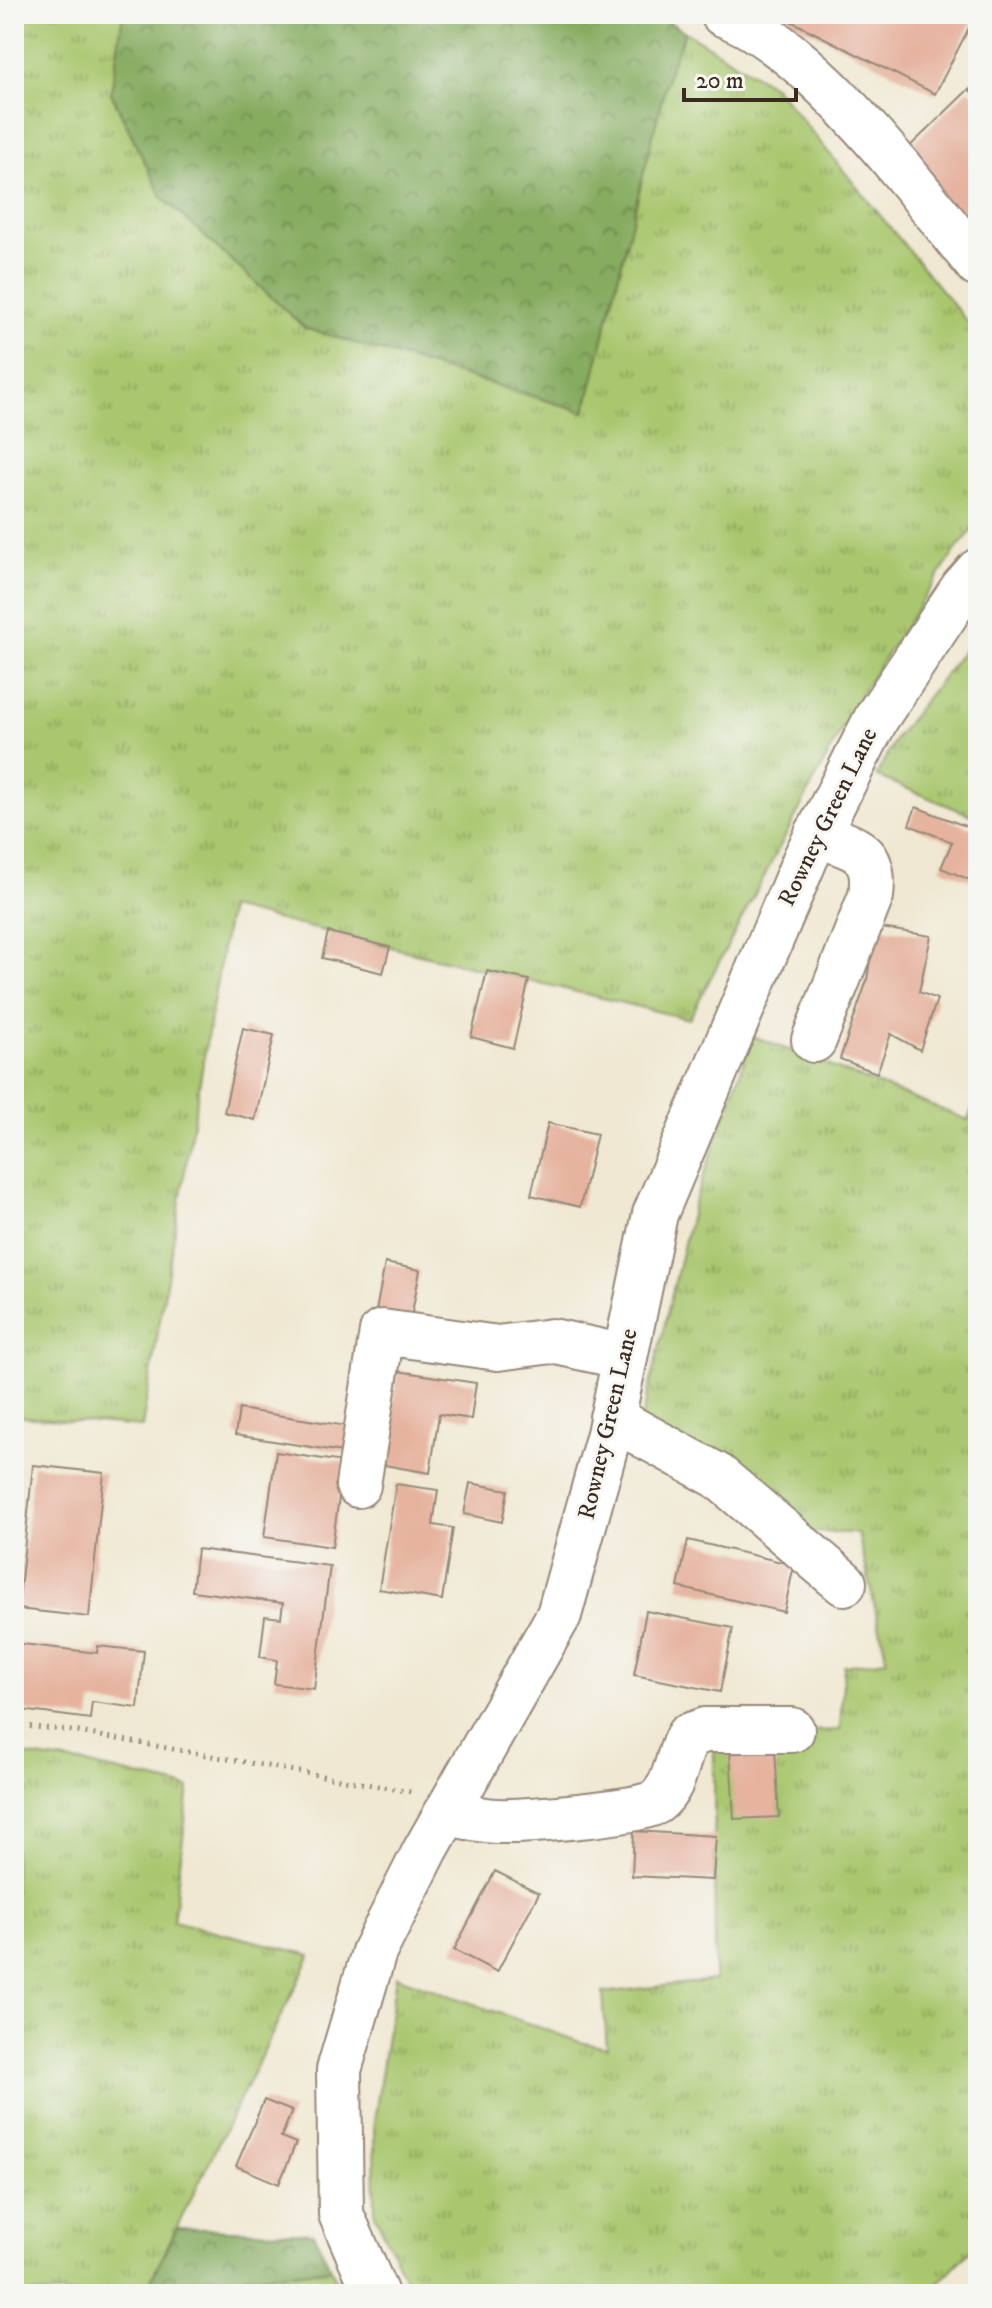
<svg xmlns="http://www.w3.org/2000/svg" width="992" height="2308" font-family="'IM FELL DW Pica',serif">
  <defs>
    <pattern id="grass-tufts" width="24" height="20" patternUnits="userSpaceOnUse" patternTransform="scale(2)"><rect width="24" height="20" fill="#a9c76e"/><path d="M3 7l-1-3M5 7V3M7 7l1-3M15 17l-1-3M17 17v-4M19 17l1-3" fill="none" stroke="#8ba25a"/></pattern>
    <pattern id="forest-crowns" width="20" height="18" patternUnits="userSpaceOnUse" patternTransform="scale(2)"><rect width="20" height="18" fill="#86ac61"/><path d="M2 6a3 3 0 1 1 6 0M12 15a3 3 0 1 1 6 0" fill="none" stroke="#6f8c4f"/></pattern>
  </defs>
  <rect width="100%" height="100%" fill="#f6f6f2"/>
  <filter id="ink" filterUnits="userSpaceOnUse"><feTurbulence type="fractalNoise" baseFrequency=".0125" numOctaves="2"/><feDisplacementMap in="SourceGraphic" scale="16" xChannelSelector="R" yChannelSelector="G"/><feConvolveMatrix kernelMatrix="1 2 1 2 8 2 1 2 1" color-interpolation-filters="sRGB"/></filter>
  <filter id="wash" filterUnits="userSpaceOnUse"><feTurbulence type="fractalNoise" baseFrequency=".006" numOctaves="4" result="noise"/><feDisplacementMap in="SourceGraphic" scale="32" xChannelSelector="R" yChannelSelector="G"/><feGaussianBlur stdDeviation="1.8" result="paint"/><feColorMatrix in="noise" values="0 0 0 0 0 0 0 0 0 0 0 0 0 0 0 0 0 1.4 0 .05"/><feComposite in="paint" operator="in"/></filter>
  <g filter="url(#wash)">
    <rect width="100%" height="100%" fill="#f0e8d2"/>
    <g fill="url(#grass-tufts)" stroke="#727846" stroke-width="2">
      <polygon points="14,14 123,14 111,93 162,197 305,328 585,412 669,69 685,32 775,87 978,335 978,524 958,547 858,698 689,1019 229,908 142,1427 14,1416"/>
      <polygon points="978,632 978,818 876,776 897,736"/>
      <polygon points="753,1036 968,1120 978,1094 978,2242 928,2294 412,2294 375,2214 374,2122 396,1976 580,2042 607,2048 603,1993 715,1980 714,1734 840,1730 844,1666 887,1660 858,1533 806,1532 635,1448 693,1206"/>
      <polygon points="14,1754 81,1763 189,1788 173,1921 311,1955 144,2294 14,2294"/>
      <polygon points="331,2269 343,2294 193,2294 197,2282"/>
    </g>
    <g fill="url(#forest-crowns)" stroke="#606b40" stroke-width="2">
      <polygon points="123,14 656,14 685,32 669,70 585,412 305,328 162,197 111,93"/>
      <polygon points="177,2228 313,2233 331,2269 197,2282 193,2294 144,2294"/>
    </g>
    <g id="blocks">
      <g fill="#e6b39f">
        <polygon points="777,14 976,14 935,94"/>
        <polygon points="969,89 978,99 978,235 901,155"/>
        <polygon points="916,807 978,831 978,883 941,868 952,842 909,825"/>
        <polygon points="875,927 931,936 919,992 937,999 920,1050 891,1034 877,1073 840,1059 867,980"/>
        <polygon points="328,932 390,947 383,973 322,958"/>
        <polygon points="487,971 529,980 513,1048 471,1037"/>
        <polygon points="243,1028 274,1035 255,1120 224,1112"/>
        <polygon points="548,1123 597,1134 580,1207 531,1195"/>
        <polygon points="385,1263 420,1270 411,1318 376,1311"/>
        <polygon points="398,1371 476,1383 471,1419 439,1414 430,1473 384,1465"/>
        <polygon points="239,1409 366,1429 362,1455 235,1435"/>
        <polygon points="276,1452 344,1462 332,1547 264,1537"/>
        <polygon points="33,1465 104,1473 89,1617 18,1609"/>
        <polygon points="470,1483 508,1490 502,1522 464,1514"/>
        <polygon points="396,1484 438,1490 433,1525 453,1528 442,1600 379,1589"/>
        <polygon points="688,1540 794,1565 784,1612 678,1587"/>
        <polygon points="197,1549 330,1566 314,1689 274,1684 277,1660 260,1657 265,1616 281,1618 283,1603 192,1591"/>
        <polygon points="646,1611 733,1628 720,1692 634,1675"/>
        <polygon points="14,1643 97,1653 98,1646 144,1651 138,1708 92,1702 90,1719 14,1709"/>
        <polygon points="775,1749 779,1817 734,1819 730,1752"/>
        <polygon points="634,1831 716,1836 713,1880 632,1876"/>
        <polygon points="495,1871 539,1893 497,1972 454,1950"/>
        <polygon points="264,2100 292,2111 281,2137 296,2143 279,2184 236,2166"/>
      </g>
    </g>
  </g>
  <g filter="url(#ink)">
    <use href="#blocks" fill-opacity="0" stroke="#968978" stroke-width="2"/>
    <g fill="none" stroke-linecap="round" stroke-linejoin="round">
      <defs>
        <g id="minor">
          <path d="M723,14c89,32 194,176 255,251"/>
          <path d="M814,1040l57,-144c6,-47 -16,-47 -54,-62"/>
          <polyline points="612,1418 718,1476 844,1583"/>
          <polyline points="358,1485 382,1332 498,1348 552,1341 625,1357"/>
          <path d="M447,1813c16,3 33,7 49,8 24,1 144,-8 160,-19 21,-16 20,-45 32,-66l17,-6h87"/>
          <polyline points="376,2294 341,2214 339,2070 374,1952 426,1849 559,1615 609,1434 655,1214 806,857 877,717 963,588 978,571"/>
        </g>
      </defs>
      <use href="#minor" stroke="#968978" stroke-width="48"/>
      <polyline stroke="#968978" stroke-width="5" stroke-dasharray="2 6" stroke-linecap="butt" points="14,1725 73,1731 411,1792"/>
      <use href="#minor" stroke="#fff" stroke-width="44"/>
    </g>
  </g>
  <g text-anchor="middle" dominant-baseline="central" stroke-width="6" stroke-linejoin="round" paint-order="stroke">
    <g font-size="24" fill="#3b2a1e" stroke="#f6f6f2">
      <text transform="translate(828 817) rotate(-64)">Rowney Green Lane</text>
      <text transform="translate(608 1424) rotate(-77)">Rowney Green Lane</text>
    </g>
  </g>
  <rect width="992" height="2308" fill="none" stroke="#f6f6f2" stroke-width="48"/>
  <path d="M684 88v12h112v-12" fill="none" stroke="#3b2a1e" stroke-width="4"/>
  <text x="696" y="88" font-size="24" fill="#3b2a1e" stroke="#f6f6f2" stroke-width="6" paint-order="stroke">20 m</text>
</svg>
